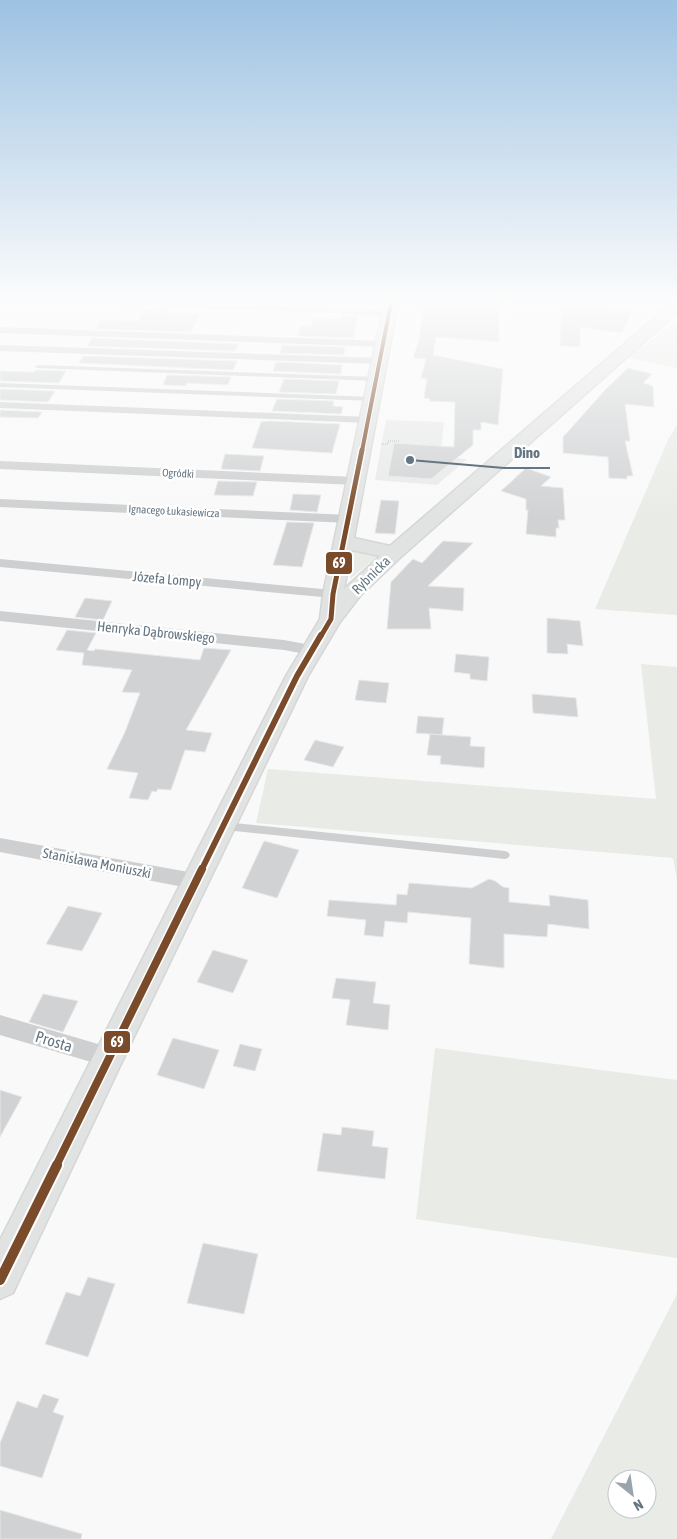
<svg xmlns="http://www.w3.org/2000/svg" width="677" height="1539" font-family="'Asap Condensed',sans-serif">
  <rect width="100%" height="100%" fill="#f9f9f9"/>
  <polygon fill="#e8e9e9" points="386,420 444,422 440,457 467,459 437,485 375,480"/>
  <g fill="#e8ebe6" fill-rule="evenodd">
    <polygon points="677,322 677,368 627,358"/>
    <polygon points="677,425 677,615 595,609 668,440"/>
    <polygon points="353,551 377,557 350,579"/>
    <polygon points="641,664 677,667 677,879 673,858 256,823 268,769 656,799"/>
    <polygon points="435,1048 677,1080 677,1258 416,1219"/>
    <path d="M677,1293v246h-126l125,-243zM617,1479h30v30h-30z"/>
  </g>
  <g fill="#d0d2d3" stroke="#e8e8e8">
    <polygon points="424,303 499,307 499,342 436,337 433,355 503,369 498,425 481,422 481,430 473,430 473,445 431,479 388,476 394,443 454,447 455,402 429,401 430,399 424,398 427,379 421,378 426,359 413,358 419,340"/>
    <polygon points="561,303 600,303 600,306 632,310 622,333 580,327 580,347 560,346"/>
    <polygon points="145,309 169,309 167,312 200,314 191,332 96,329 101,320 138,321"/>
    <polygon points="342,315 358,316 353,338 297,336 301,326 311,326 314,318 341,319"/>
    <polygon points="92,338 239,344 235,351 87,346"/>
    <polygon points="282,345 345,347 344,355 280,353"/>
    <polygon points="83,356 237,361 233,370 79,363"/>
    <polygon points="276,362 342,365 341,374 273,371"/>
    <polygon points="628,368 652,374 643,383 653,386 654,407 625,404 630,441 625,441 633,476 627,476 627,479 609,478 608,457 563,453 563,437 605,390"/>
    <polygon points="36,370 66,371 59,383 0,381 0,371 34,372"/>
    <polygon points="167,375 231,377 228,385 187,383 186,386 163,385"/>
    <polygon points="284,379 339,381 336,394 279,392"/>
    <polygon points="0,389 55,391 48,402 0,400"/>
    <polygon points="277,399 334,401 333,406 343,407 341,414 272,411"/>
    <polygon points="0,410 42,412 38,418 0,417"/>
    <polygon points="269,421 340,424 332,453 252,448 261,422"/>
    <polygon points="225,454 264,456 260,471 221,469"/>
    <polygon points="526,468 551,477 541,486 563,488 565,520 558,520 559,528 556,528 556,537 526,534 528,510 526,510 526,499 501,491"/>
    <polygon points="218,481 257,482 253,496 214,495"/>
    <polygon points="293,494 321,495 317,512 290,510"/>
    <polygon points="381,500 399,501 395,534 375,533"/>
    <polygon points="287,522 314,523 302,567 273,565"/>
    <polygon points="443,541 473,543 428,586 464,588 463,611 429,608 431,629 387,629 391,582 413,559 422,563"/>
    <polygon points="85,598 112,601 103,620 75,617"/>
    <polygon points="547,618 580,621 583,646 567,644 568,654 547,653"/>
    <polygon points="67,630 96,633 87,650 94,651 95,649 200,660 204,648 231,650 186,730 212,733 205,752 185,750 171,790 158,789 156,792 152,791 148,800 129,798 138,773 107,769 125,732 140,693 122,692 132,670 82,665 84,653 56,650"/>
    <polygon points="456,654 489,657 487,681 470,679 470,674 454,672"/>
    <polygon points="359,680 389,683 386,703 355,700"/>
    <polygon points="532,694 576,698 578,717 533,713"/>
    <polygon points="418,716 444,718 442,735 416,733"/>
    <polygon points="430,734 471,737 470,746 485,747 484,768 440,764 441,756 427,755"/>
    <polygon points="315,740 344,747 333,767 304,760"/>
    <polygon points="264,841 299,850 277,898 242,888"/>
    <polygon points="489,879 495,881 503,887 509,888 509,902 550,906 549,895 588,900 589,929 548,924 547,937 504,934 504,968 469,964 471,918 408,912 407,923 385,921 383,937 364,935 366,920 327,916 329,900 396,905 397,894 407,895 409,883 472,888"/>
    <polygon points="68,906 102,913 82,951 46,944"/>
    <polygon points="213,950 248,960 233,993 197,982"/>
    <polygon points="336,978 376,982 373,1003 390,1005 388,1030 346,1025 350,1000 332,998"/>
    <polygon points="43,994 78,1001 63,1032 29,1022"/>
    <polygon points="173,1038 219,1050 204,1089 157,1075"/>
    <polygon points="240,1044 262,1049 255,1071 233,1066"/>
    <polygon points="0,1090 22,1097 0,1137"/>
    <polygon points="342,1127 374,1131 372,1146 388,1148 385,1179 317,1171 323,1133 341,1135"/>
    <polygon points="203,1243 258,1254 244,1314 187,1303"/>
    <polygon points="88,1277 115,1284 88,1357 45,1344 66,1292 80,1296"/>
    <polygon points="43,1394 59,1399 53,1412 64,1416 42,1478 0,1466 0,1443 17,1401 37,1408"/>
    <polygon points="0,1510 82,1534 81,1539 0,1539"/>
  </g>
  <g fill="none" stroke-linecap="round" stroke-linejoin="round">
    <defs>
      <path id="secondary" d="M384,303h14l-44,235 36,8 268,-231 10,-12h9v7l-9,11 -267,236 -41,39 -20,26 -32,54 -189,392 -106,225 -13,6v-59l286,-564 34,-57 3,-25zM352,550l28,6 -36,33z"/>
    </defs>
    <use href="#secondary" stroke="#d5d6d7" stroke-width="3"/>
    <polyline stroke="#cbcccd" stroke-width="2" stroke-dasharray="1 1" stroke-linecap="butt" points="381,444 388,444 388,441 399,441"/>
    <g fill="#cecfd0" fill-rule="evenodd">
      <polygon points="38,365 377,377 380,379 377,381 36,368 35,367"/>
      <polygon points="0,383 373,397 376,399 373,401 0,387"/>
      <polygon points="225,822 505,851 508,852 510,855 508,858 505,859 225,830 222,829 220,826 222,823"/>
    </g>
    <g fill="#cecfd0" fill-rule="evenodd">
      <path d="M115,303c92,0 183,1 274,8l5,3 -5,3 -52,-4 -217,-7z"/>
      <polygon points="0,327 384,341 389,344 384,347 0,333"/>
      <polygon points="0,345 380,358 385,361 380,364 0,351"/>
      <polygon points="0,402 368,417 374,420 368,423 0,408"/>
      <polygon points="0,461 356,477 362,481 356,485 0,469"/>
      <polygon points="0,499 349,515 356,519 349,523 0,507"/>
      <polygon points="0,559 333,590 338,591 340,594 338,597 333,598 0,567"/>
      <polygon points="0,611 284,640 316,646 319,650 316,654 311,655 284,650 0,621"/>
      <polygon points="0,838 194,873 201,875 204,881 201,887 194,889 0,852"/>
      <polygon points="0,1015 108,1047 116,1050 119,1057 116,1064 108,1067 0,1035"/>
    </g>
    <use href="#secondary" fill="#e1e2e2" fill-rule="evenodd"/>
    <defs>
      <polyline id="bus-1-far4" points="362,451 391,303"/>
      <polyline id="bus-1-far3" points="321,636 331,619 333,594 362,450"/>
      <polyline id="bus-1-far2" points="201,871 297,676 321,635"/>
      <polyline id="bus-1-far1" points="56,1166 202,869"/>
      <polyline id="bus-1" points="0,1280 57,1165"/>
    </defs>
    <use href="#bus-1-far4" stroke="#fff" stroke-width="6"/>
    <use href="#bus-1-far3" stroke="#fff" stroke-width="8"/>
    <use href="#bus-1-far2" stroke="#fff" stroke-width="10"/>
    <use href="#bus-1-far1" stroke="#fff" stroke-width="11"/>
    <use href="#bus-1" stroke="#fff" stroke-width="14"/>
    <use href="#bus-1-far4" stroke="#7a4b2a" stroke-width="4"/>
    <use href="#bus-1-far3" stroke="#7a4b2a" stroke-width="5"/>
    <use href="#bus-1-far2" stroke="#7a4b2a" stroke-width="6"/>
    <use href="#bus-1-far1" stroke="#7a4b2a" stroke-width="8"/>
    <use href="#bus-1" stroke="#7a4b2a" stroke-width="10"/>
  </g>
  <linearGradient id="sky" x2="0" y2="1"><stop stop-color="#9dc2e2"/><stop offset="0.58" stop-color="#fcfcfc"/><stop offset="1" stop-color="#fcfcfc" stop-opacity="0"/></linearGradient>
  <rect width="677" height="519" fill="url(#sky)"/>
  <g text-anchor="middle" dominant-baseline="central" stroke-width="5" stroke-linejoin="round" paint-order="stroke">
    <g font-size="11" fill="#657683" stroke="#fff">
      <text transform="translate(178 473) rotate(3)">Ogródki</text>
      <text transform="translate(174 511) rotate(3)">Ignacego Łukasiewicza</text>
    </g>
    <g font-size="14" fill="#657683" stroke="#fff">
      <text transform="translate(371 575) rotate(-45)">Rybnicka</text>
      <text transform="translate(167 579) rotate(5)">Józefa Lompy</text>
      <text transform="translate(156 632) rotate(6)">Henryka Dąbrowskiego</text>
      <text transform="translate(97 863) rotate(11)">Stanisława Moniuszki</text>
    </g>
    <g font-size="16" fill="#657683" stroke="#fff">
      <text transform="translate(54 1041) rotate(17)">Prosta</text>
    </g>
  </g>
  <path fill="none" stroke="#657683" stroke-width="2" d="M410 460L504 468H550"/>
  <circle fill="#657683" stroke="#fff" stroke-width="2" cx="410" cy="460" r="5"/>
  <g font-size="15" text-anchor="middle" font-weight="bold" fill="#657683" stroke="#fff" stroke-width="5" stroke-linejoin="round" paint-order="stroke">
    <text x="527" y="458">Dino</text>
  </g>
  <g stroke="#fff" stroke-width="2">
    <rect x="325" y="551" width="28" height="24" rx="5" fill="#7a4b2a"/>
    <rect x="103" y="1030" width="28" height="24" rx="5" fill="#7a4b2a"/>
  </g>
  <g font-size="14" text-anchor="middle" font-weight="bold" fill="#fff">
    <text x="339" y="568">69</text>
    <text x="117" y="1047">69</text>
  </g>
  <g transform="translate(632 1494) rotate(150)"><circle r="24" fill="#ffffff" stroke="#c1c8cd"/>
  <path d="M0-4L9 19L0 12L-9 19Z" fill="#99a4ac"/>
  <text y="-8" font-size="14" font-weight="bold" text-anchor="middle" fill="#657683">N</text>
  </g>
</svg>
